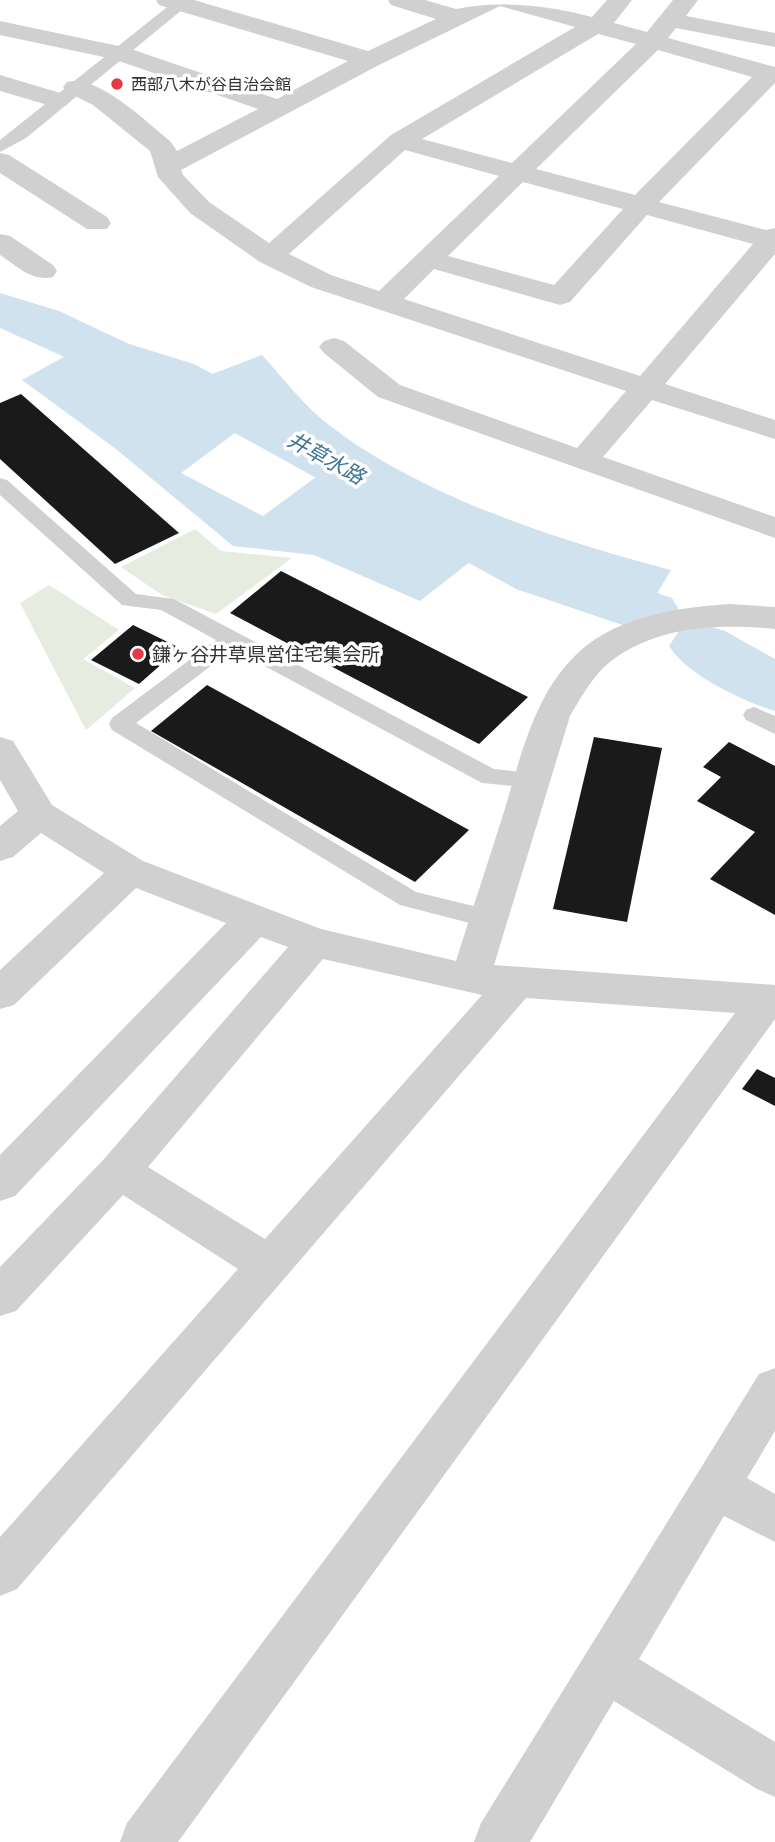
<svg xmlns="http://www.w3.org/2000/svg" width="775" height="1842" font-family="'PT Sans','Noto Sans JP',sans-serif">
  <rect width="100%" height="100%" fill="#fff"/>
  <g fill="#e6ecdf">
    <polygon points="195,529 221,551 292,558 216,614 162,595 121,567"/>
    <polygon points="49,585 119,630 83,659 135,688 86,730 20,603"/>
  </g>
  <g fill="#cfe2ee">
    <polygon points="69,354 98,368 156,385 243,427 181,473 263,516 323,472 475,558 420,601 314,555 233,546 116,449 22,380"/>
    <path d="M262,355c21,23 42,51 67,70 93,72 229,115 342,145l-16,27 -114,-39 -224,-125 -110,-57z"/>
  </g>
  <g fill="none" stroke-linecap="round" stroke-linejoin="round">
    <g fill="#cfe2ee" fill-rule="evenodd">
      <polygon points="0,293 59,311 129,344 194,364 560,561 672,598 681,613 672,628 649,634 516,589 154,388 89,368 0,328"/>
      <path d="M702,624l23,7 50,28v52c-33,-10 -88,-36 -106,-65l10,-15z"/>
    </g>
  </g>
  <g fill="#1a1a1a">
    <polygon points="21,394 179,533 115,564 0,459 0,403"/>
    <polygon points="281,571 528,697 479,744 230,613"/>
    <polygon points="133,625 180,648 139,684 91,660"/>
    <polygon points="207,685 469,830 415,882 151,731"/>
    <polygon points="594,737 662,748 627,922 553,909"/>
    <polygon points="729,742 775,766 775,915 710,879 755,832 697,801 721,777 703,767"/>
    <polygon points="757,1069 775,1078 775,1106 742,1089"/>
  </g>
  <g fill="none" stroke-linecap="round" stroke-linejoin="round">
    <g fill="#d0d0d0" fill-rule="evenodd">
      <polygon points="176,0 194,0 26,138 0,152 0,140"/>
      <polygon points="0,478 7,480 136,594 174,599 494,769 540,774 544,780 540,786 532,788 482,783 233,649 136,723 416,892 498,912 501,919 498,926 489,928 400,905 112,730 109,724 112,718 216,640 161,610 122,605 0,495"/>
      <polygon points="754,707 775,716 775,734 746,720 743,715 746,710"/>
    </g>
    <g fill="#d0d0d0" fill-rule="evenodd">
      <path d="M156,0h38l174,51 68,-32 -45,-14 -3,-5h37l31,9c43,-9 92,-4 136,8l15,-17h25l-18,23 33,9 26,-32h25l-12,16 89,17v14l-99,-19 -8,10 107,29v16l-116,119 107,28 9,-2v26l-110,130 110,36v19l-123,-39 -49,57 172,60v21l-397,-141 -54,-44 -5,-6 5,-6 10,-3 10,3 56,44 177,63 49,-57 -315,-104 -51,-25 -70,-49 -32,-36 -8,-26 -57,-46 -26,-13 -4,-5 4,-5c31,-8 80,41 103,59l7,10 81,-42 -145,-50 -113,-24v-14l128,27 149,51 71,-38 -189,-56zM500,6l75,21 -184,108 -122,108 -60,-41 -26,-27 -2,-5 198,-105zM598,34l38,10 -124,119 -90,-24zM658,50l94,27 -117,118 -99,-26zM405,150l94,26 -120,115 -48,-16 -42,-21zM523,182l100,27 -69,76 -106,-29zM647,215l106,29 -113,132 -236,-77 30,-30 126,36 10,-3z"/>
      <polygon points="0,75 67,95 71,100 67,105 58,108 0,91"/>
      <polygon points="0,153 9,155 107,217 111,223 107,229 87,229 0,173"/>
      <path d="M0,234l10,2 43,29 4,6 -4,6c-21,5 -36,-11 -53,-22z"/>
      <path d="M730,604l45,3v22c-57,-6 -126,-3 -171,38 -14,14 -24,32 -34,49l-76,249 281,20v34l-597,823h-58l7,-19 608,-810 -209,-15 -509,591 -17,7v-59l238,-268 -115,-74 -107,116 -16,5v-49l104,-108 184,-212 -27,-10 -246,259 -15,5v-46l226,-232 -90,-35 -122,117 -14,4v-39l104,-97 -63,-40 -28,24 -13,4v-35l18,-15 -18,-31v-43l13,4 39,64 91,56 178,68 135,32c15,-48 31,-95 46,-143 18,-57 31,-125 78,-167 39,-35 100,-44 150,-47zM323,959l159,36 -217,244 -117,-72z"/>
      <polygon points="775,1368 775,1431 747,1478 775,1494 775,1542 724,1516 639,1659 775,1742 775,1797 757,1789 614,1701 530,1842 474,1842 481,1823 759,1374"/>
    </g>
  </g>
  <g fill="#e63946" stroke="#fff" stroke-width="2.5">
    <circle cx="117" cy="84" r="7"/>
    <circle cx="138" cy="654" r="7"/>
  </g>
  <g text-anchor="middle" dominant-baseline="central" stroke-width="7" stroke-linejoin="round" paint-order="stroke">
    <g font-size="16" fill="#333" stroke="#fff" text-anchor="start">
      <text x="131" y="84">西部八木が谷自治会館</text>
    </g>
    <g font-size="19" fill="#333" stroke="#fff" text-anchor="start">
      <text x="152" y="654">鎌ヶ谷井草県営住宅集会所</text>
    </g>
    <g font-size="21" font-style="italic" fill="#3f7597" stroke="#fff">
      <text transform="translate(326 458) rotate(29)">井草水路</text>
    </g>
  </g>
</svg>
